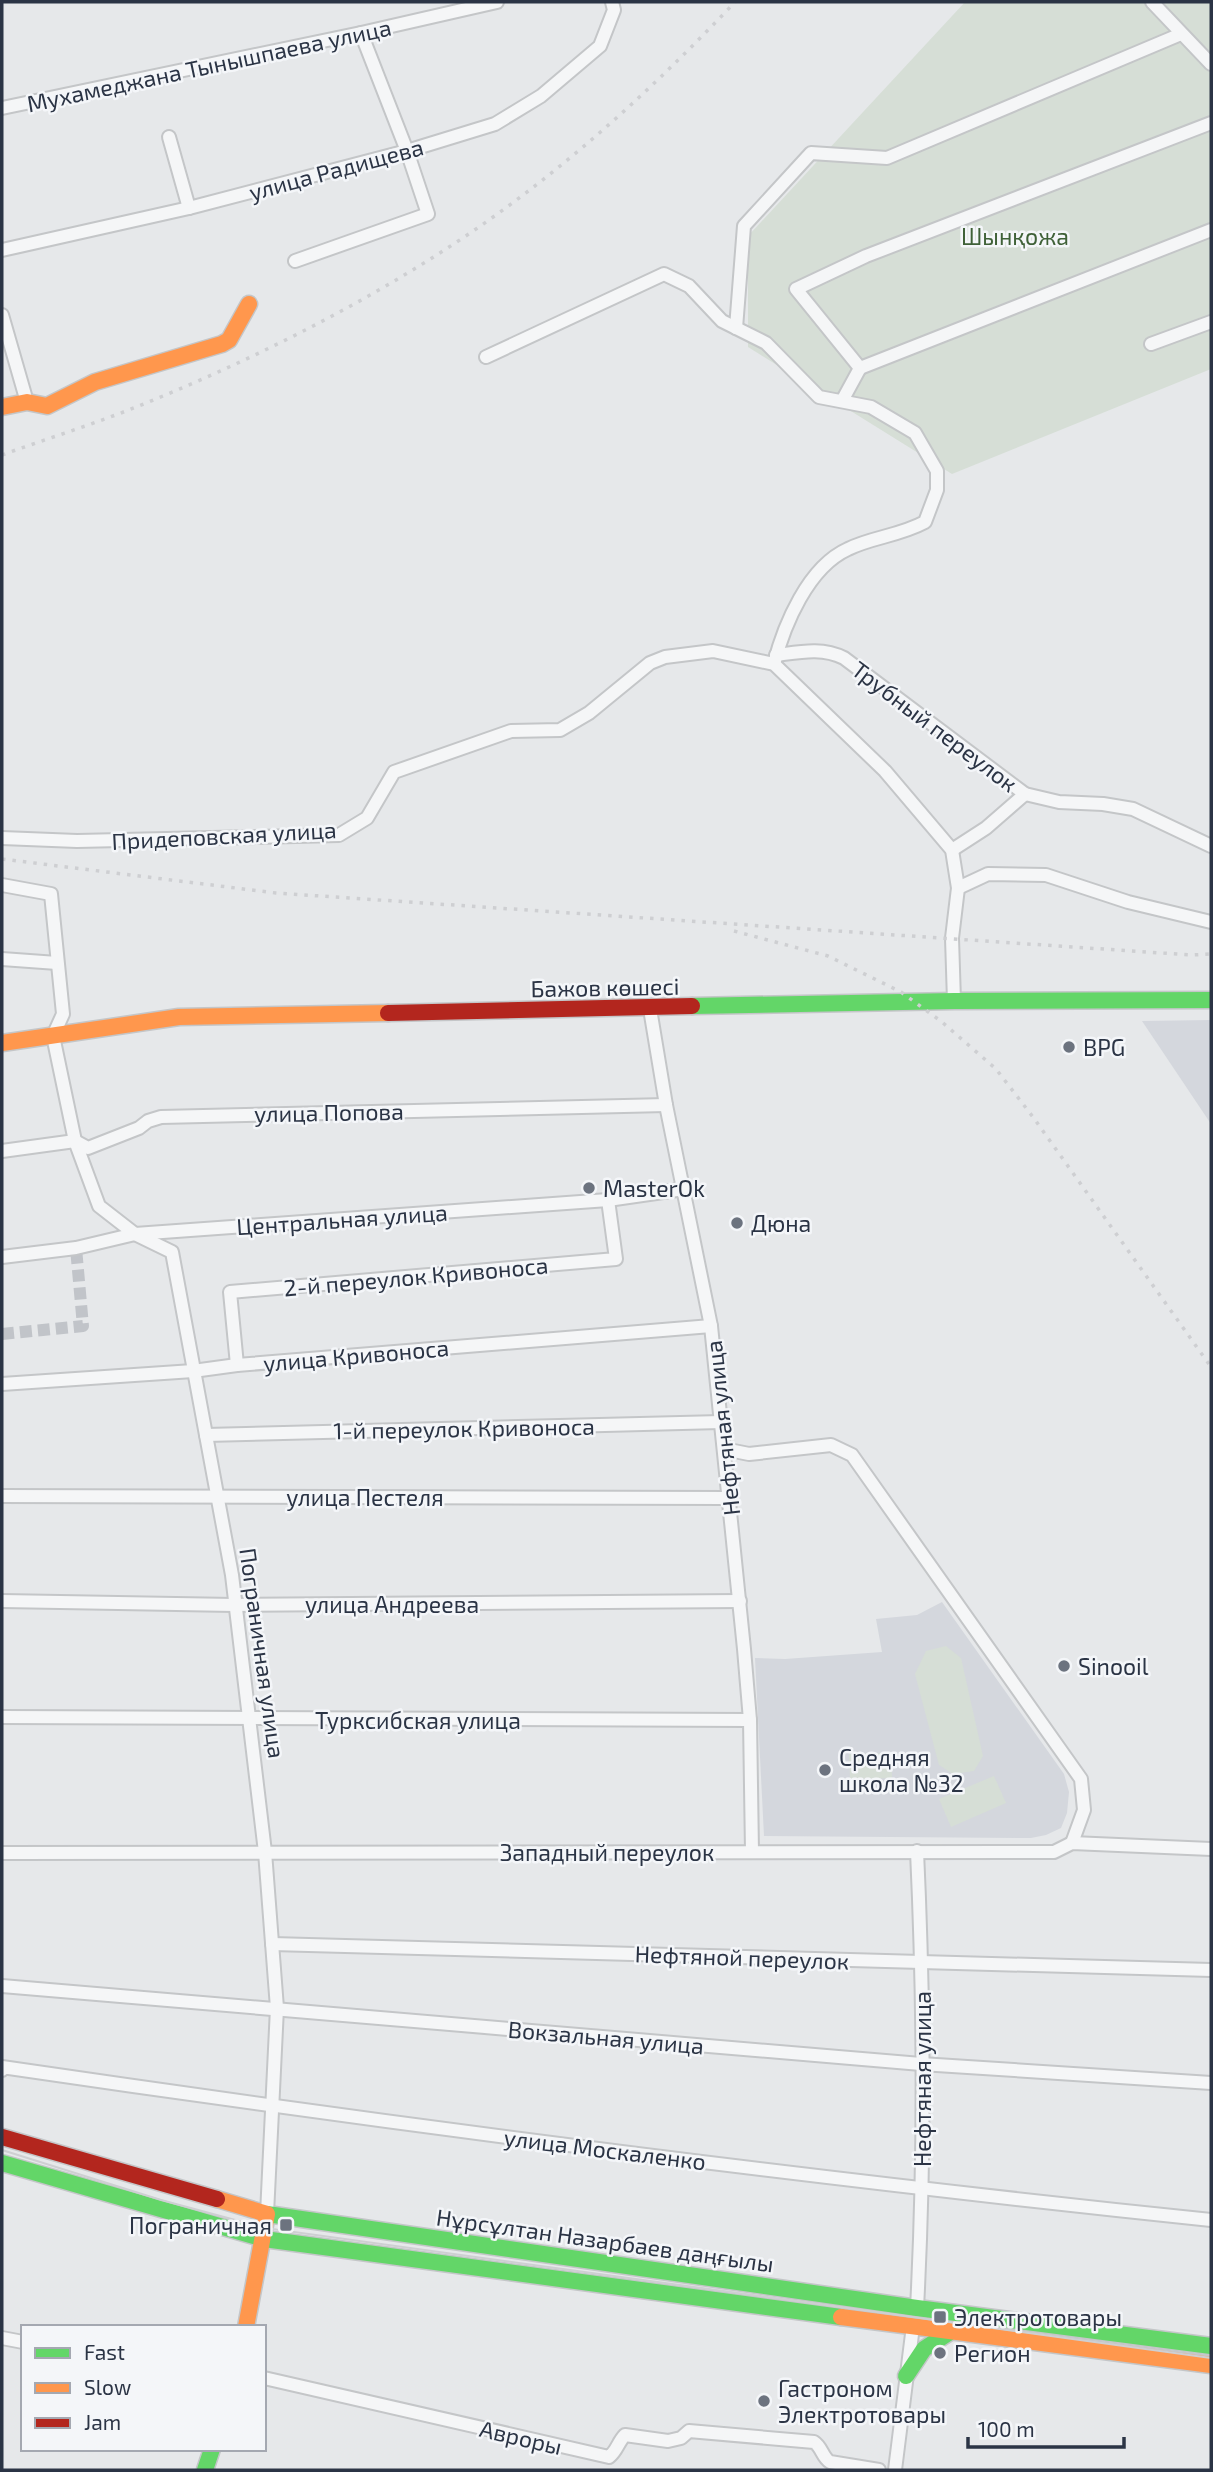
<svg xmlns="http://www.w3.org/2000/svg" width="1213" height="2472" font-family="'Exo 2',sans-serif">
  <rect width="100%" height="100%" fill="#e6e8ea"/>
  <g fill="#d4d7dd">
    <polygon points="1211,1020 1211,1124 1142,1021"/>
    <polygon points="942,1602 1064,1774 1069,1792 1067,1813 1061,1828 1046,1835 1031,1838 764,1836 755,1658 785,1659 882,1652 876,1619 917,1615"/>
  </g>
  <g fill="#d6ded6">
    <polygon points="965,2 1211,2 1211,369 952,474 748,347 748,236"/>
    <polygon points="946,1646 961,1658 983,1756 974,1771 953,1774 939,1765 915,1674 926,1651"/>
    <polygon points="891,1753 892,1778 850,1779 849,1754"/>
    <polygon points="994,1776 1006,1803 951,1827 939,1799"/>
  </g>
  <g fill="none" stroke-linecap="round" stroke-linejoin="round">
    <polyline stroke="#c1c4c9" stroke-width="12" stroke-dasharray="12 6" stroke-linecap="butt" points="2,1334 83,1326 76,1248"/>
    <defs>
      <g id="street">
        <polyline points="1152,2 1211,64"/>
        <polyline points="2,108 361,33 497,2"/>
        <polyline points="169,137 189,208"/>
        <polyline points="2,250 189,208 407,151 495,124 541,96 600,46 614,10 612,2"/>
        <polyline points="295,261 428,214 407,151 361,33"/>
        <polyline points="2,315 27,402"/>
        <polyline points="736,328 744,226 811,153 887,158 1181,34"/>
        <polyline points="1151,344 1211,322"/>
        <path d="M486,357l178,-83 25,12 33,35 44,22 53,54 52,10 44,26 22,38v19l-12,32c-26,14 -53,15 -77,27 -40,18 -64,76 -74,115"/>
        <polyline points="860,368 1211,230"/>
        <polyline points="842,401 860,368 796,289 866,256 1211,123"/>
        <path d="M776,655c24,-3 46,-8 68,3l181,136 34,8 44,2 30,5 78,37"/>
        <polyline points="2,838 77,841 339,835 367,818 394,772 511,731 560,730 589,713 650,663 665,657 713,651 774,664 885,771 952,850 958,888 952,938 954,1001"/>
        <polyline points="952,850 986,828 1025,794"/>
        <polyline points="2,885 51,894 63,1014 53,1036 75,1141 99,1206 135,1234 172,1252 232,1575 265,1852 277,2008 267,2214"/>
        <polyline points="958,888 988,874 1046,875 1128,902 1211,922"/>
        <polyline points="2,959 57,963"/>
        <polyline points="650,1009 666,1105 711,1326 744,1649 750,1720 752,1852"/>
        <polyline points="2,1151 75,1141 88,1148 139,1128 148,1121 161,1117 666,1105"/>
        <polyline points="2,1257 76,1248 135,1234 608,1200 684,1189"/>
        <polyline points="237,1365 230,1292 616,1259 608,1200"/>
        <polyline points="2,1384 193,1371 237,1365 711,1326"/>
        <polyline points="206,1435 721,1422"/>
        <polyline points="724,1449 749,1454 831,1445 852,1455 1081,1779 1084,1810 1072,1843"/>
        <polyline points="2,1496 728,1498"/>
        <polyline points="2,1601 234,1605 740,1601"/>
        <polyline points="2,1717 750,1720"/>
        <polyline points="2,1853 1054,1852 1072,1843 1211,1849"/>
        <polyline points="272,1944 1211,1970"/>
        <polyline points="2,1986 921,2064 1211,2083"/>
        <path d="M2,2070v-3c402,59 805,111 1209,153"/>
        <path d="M917,2308c8,-152 7,-305 0,-457"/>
        <polyline points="2,2338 23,2342"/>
        <path d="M264,2378l345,79c8,-6 9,-15 16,-22l43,6 13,-3 8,-7 125,11c8,5 8,15 16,20l49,8"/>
        <polyline points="895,2470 913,2326"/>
      </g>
      <g id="fast">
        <polyline points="692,1006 954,1001 1211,1000"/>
        <polyline points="2,2163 264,2239"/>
        <polyline points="267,2214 917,2308 1211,2346"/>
        <polyline points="264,2239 841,2317"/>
        <polyline points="906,2376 924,2349 950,2332"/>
        <polyline points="205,2470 212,2449"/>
      </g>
      <g id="slow">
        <polyline points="2,407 27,402 47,406 95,382 222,344 229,340 249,304"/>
        <polyline points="2,1043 179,1017 388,1013"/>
        <polyline points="217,2199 267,2214 246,2327"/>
        <polyline points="841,2317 1211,2365"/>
      </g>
      <g id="jam">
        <polyline points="388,1013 692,1006"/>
        <polyline points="2,2137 217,2199"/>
      </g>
    </defs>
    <use href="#street" stroke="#c4c6c8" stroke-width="16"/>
    <use href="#fast" stroke="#c4c6c8" stroke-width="19"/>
    <use href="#slow" stroke="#c4c6c8" stroke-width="19"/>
    <use href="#jam" stroke="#c4c6c8" stroke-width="19"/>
    <use href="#street" stroke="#f5f6f7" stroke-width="12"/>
    <use href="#fast" stroke="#63d668" stroke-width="16"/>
    <use href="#slow" stroke="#ff974d" stroke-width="16"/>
    <use href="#jam" stroke="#b3261e" stroke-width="16"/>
    <polyline stroke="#cecfd2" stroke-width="2" points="2,2150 161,2200 265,2228 1211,2358"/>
    <g stroke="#cecfd2" stroke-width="3.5" stroke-dasharray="3.5 7" stroke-linecap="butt">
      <path d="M2,455c41,-15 83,-28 124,-44 109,-43 223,-99 320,-162 107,-69 202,-155 289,-247"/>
      <polyline points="2,859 276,893 1191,955 1211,954"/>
      <polyline points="734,931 828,956 901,992 942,1022 996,1069 1033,1117 1211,1367"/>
    </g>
  </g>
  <g fill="#6c737f" stroke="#f4f6f9" stroke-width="2.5">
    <circle cx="1069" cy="1047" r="7"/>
    <circle cx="589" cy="1188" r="7"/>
    <circle cx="737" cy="1223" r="7"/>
    <circle cx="1064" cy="1666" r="7"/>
    <circle cx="825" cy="1770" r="7"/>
    <rect x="279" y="2218" width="14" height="14" rx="3.5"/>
    <rect x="933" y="2310" width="14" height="14" rx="3.5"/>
    <circle cx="940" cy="2353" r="7"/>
    <circle cx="764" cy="2401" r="7"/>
  </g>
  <g text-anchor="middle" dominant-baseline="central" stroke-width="5" stroke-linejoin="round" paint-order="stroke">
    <g font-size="23" fill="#2b3445" stroke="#f4f6f9">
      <text transform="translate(209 65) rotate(-12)">Мухамеджана Тынышпаева улица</text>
      <text transform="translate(336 169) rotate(-15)">улица Радищева</text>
      <text transform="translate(935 726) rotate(37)">Трубный переулок</text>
      <text transform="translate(224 835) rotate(-3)">Придеповская улица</text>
      <text transform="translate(605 987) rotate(-1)">Бажов көшесі</text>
      <text transform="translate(329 1112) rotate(-1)">улица Попова</text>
      <text transform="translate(342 1219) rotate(-4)">Центральная улица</text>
      <text transform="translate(416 1276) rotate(-5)">2-й переулок Кривоноса</text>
      <text transform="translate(356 1355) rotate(-5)">улица Кривоноса</text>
      <text transform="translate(464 1428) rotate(-1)">1-й переулок Кривоноса</text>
      <text transform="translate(722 1428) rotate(-96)">Нефтяная улица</text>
      <text x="365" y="1497">улица Пестеля</text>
      <text x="392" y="1604">улица Андреева</text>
      <text transform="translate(263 1653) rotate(82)">Пограничная улица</text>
      <text x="418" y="1720">Турксибская улица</text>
      <text x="607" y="1852">Западный переулок</text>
      <text transform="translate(742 1957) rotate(2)">Нефтяной переулок</text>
      <text transform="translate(606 2037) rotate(5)">Вокзальная улица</text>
      <text transform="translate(922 2079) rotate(-90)">Нефтяная улица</text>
      <text transform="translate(605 2149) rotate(7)">улица Москаленко</text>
      <text transform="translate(605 2240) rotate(8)">Нұрсұлтан Назарбаев даңғылы</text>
      <text transform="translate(521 2437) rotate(13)">Авроры</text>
    </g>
    <g font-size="23" fill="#3f6138" stroke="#f4f6f9">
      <text x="1015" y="236">Шынқожа</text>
    </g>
    <g font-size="23" fill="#2b3445" stroke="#f4f6f9" text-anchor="start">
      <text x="1083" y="1047">BPG</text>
      <text x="603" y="1188">MasterOk</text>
      <text x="751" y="1223">Дюна</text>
      <text x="1078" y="1666">Sinooil</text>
      <text x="839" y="1757">Средняя<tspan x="839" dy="26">школа №32</tspan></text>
      <text x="272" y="2225" text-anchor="end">Пограничная</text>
      <text x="954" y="2317">Электротовары</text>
      <text x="954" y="2353">Регион</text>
      <text x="778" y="2388">Гастроном<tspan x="778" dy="26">Электротовары</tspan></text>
    </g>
  </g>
  <rect width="1213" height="2472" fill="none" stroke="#2b3445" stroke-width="7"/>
  <rect x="21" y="2325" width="245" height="126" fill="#f4f6f9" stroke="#a4a8b1" stroke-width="2"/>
  <rect x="35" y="2348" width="35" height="10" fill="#63d668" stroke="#a4a8b1" stroke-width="2"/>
  <text x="84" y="2360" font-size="21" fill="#2b3445">Fast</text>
  <rect x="35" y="2383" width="35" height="10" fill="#ff974d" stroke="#a4a8b1" stroke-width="2"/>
  <text x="84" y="2395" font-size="21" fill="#2b3445">Slow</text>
  <rect x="35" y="2418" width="35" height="10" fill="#b3261e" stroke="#a4a8b1" stroke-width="2"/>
  <text x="84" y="2430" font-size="21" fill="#2b3445">Jam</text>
  <path d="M968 2437v10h156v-10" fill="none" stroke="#2b3445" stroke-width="3.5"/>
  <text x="978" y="2437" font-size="21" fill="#2b3445" stroke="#f4f6f9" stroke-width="5" paint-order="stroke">100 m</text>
</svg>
